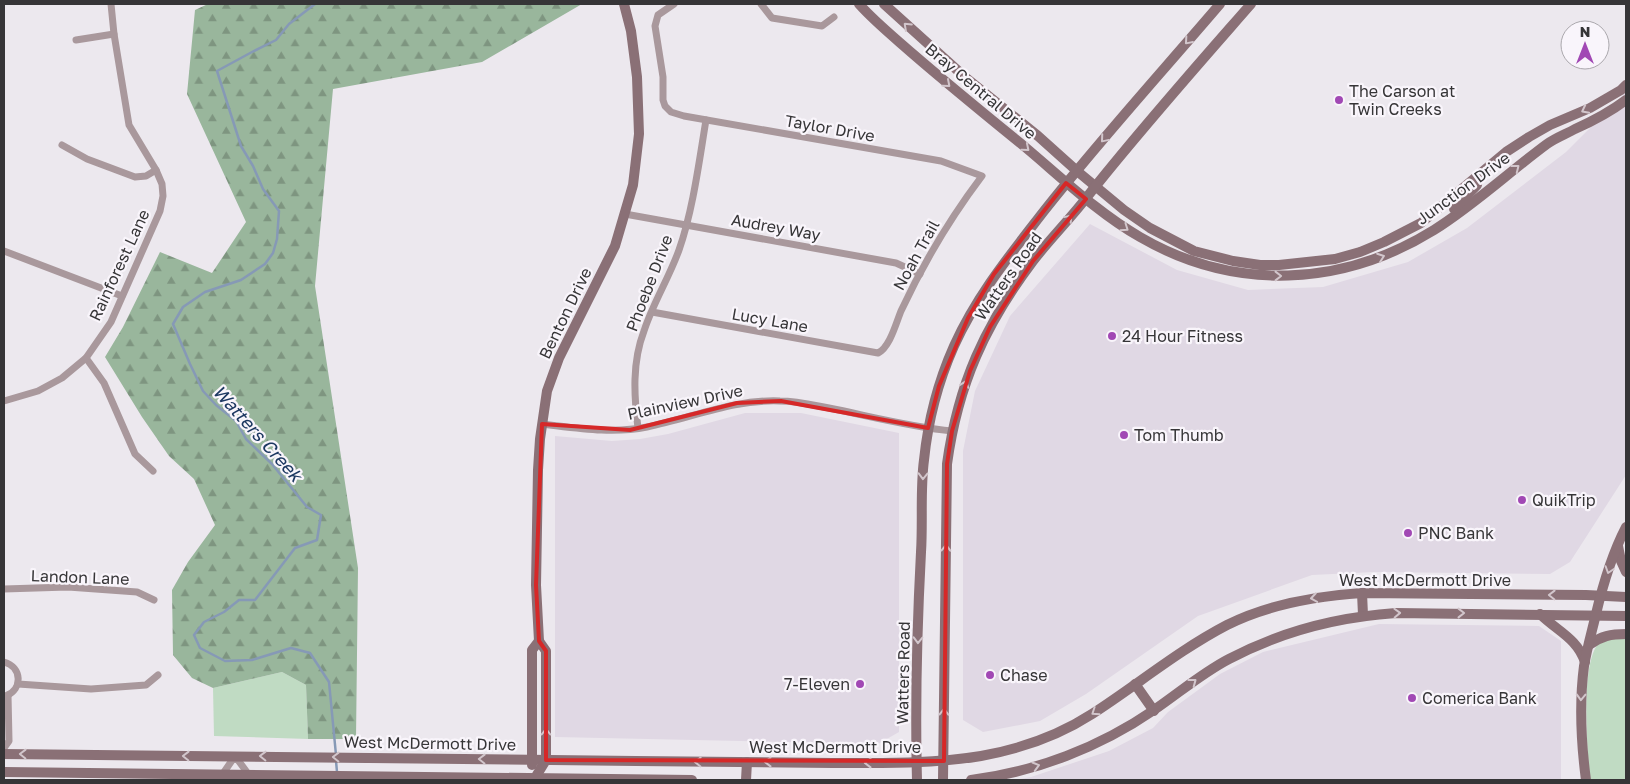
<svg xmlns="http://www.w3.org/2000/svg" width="1630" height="784" font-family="'Golos Text',sans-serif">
  <defs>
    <pattern id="forest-firs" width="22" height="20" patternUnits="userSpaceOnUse" patternTransform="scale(1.25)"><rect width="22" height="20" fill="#99b69c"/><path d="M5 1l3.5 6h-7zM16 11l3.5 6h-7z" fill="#7e9580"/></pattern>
  </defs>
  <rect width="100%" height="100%" fill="#ece8ee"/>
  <g fill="#e0d8e4">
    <polygon points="1626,92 1626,475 1570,562 1550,574 1374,572 1312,575 1198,616 1086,694 1040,721 983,732 963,720 963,451 975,391 1010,316 1090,224 1177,270 1248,290 1323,287 1408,262 1467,228 1566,152"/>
    <polygon points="745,413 801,413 899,433 899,732 878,744 555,737 555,436 612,441 640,439 668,434"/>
    <polygon points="1379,624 1539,626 1561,641 1561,780 1015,780 1031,777 1109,751 1153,728 1168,712 1220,674 1263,652"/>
  </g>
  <g fill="#c0dbc3">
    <path d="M1626,638v142h-36c-2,-23 -12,-129 13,-140 6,-3 17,-2 23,-2z"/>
    <polygon points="282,672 306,685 308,739 214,736 213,688"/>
  </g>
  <polygon fill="url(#forest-firs)" points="208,4 582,4 482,62 333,89 315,286 358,568 356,739 308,739 306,685 282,672 213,688 192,678 173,655 172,590 188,562 215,525 194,479 169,456 142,417 105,357 123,327 160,252 212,273 246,222 187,94 195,10"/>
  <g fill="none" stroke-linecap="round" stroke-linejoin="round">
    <g stroke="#8699b6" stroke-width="2.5">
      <polyline points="315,4 289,24 276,40 252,52 217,71 241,146 253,166 263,189 279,211 277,239 273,253 265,264 241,280 205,292 183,307 173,324 190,364 203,391 216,405 236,421 246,439 272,464 307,507 321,515 317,540 295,548 255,600 239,600 224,612 204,622 194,635 200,648 225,661 252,660 291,648 310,653 329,682 336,755"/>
      <polyline points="336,761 337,772"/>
    </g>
    <g stroke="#a9989c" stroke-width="7">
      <polyline points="761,4 772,18 822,26 834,17"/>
      <polyline points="76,40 114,34"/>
      <polyline points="62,145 87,159 135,177 146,176 156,170"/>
      <polyline points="625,214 896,263 920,274"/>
      <polyline points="4,251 122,296"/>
      <path d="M652,312l226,41c12,-6 18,-30 23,-42 22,-47 50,-94 81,-135l-41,-15 -257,-45 -13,-4 -6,-6 -2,-6v-23l-8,-51 3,-11 16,-11"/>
      <polyline points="86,358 104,383 135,454 153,471"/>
      <polyline points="4,401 38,391 62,378 86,358 111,322 160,211 163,196 162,184 156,170 129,125 114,34 111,4"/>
      <path d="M542,424c35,4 70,10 105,3 45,-9 87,-28 133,-26 17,0 33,4 49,7 40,8 82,19 123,23"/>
      <path d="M638,428c-4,-32 -6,-66 6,-97 9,-28 25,-53 35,-81 14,-40 20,-88 27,-130"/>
      <polyline points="4,589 68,587 137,592 154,600"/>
      <path d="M4,662c18,5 19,27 2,34"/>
      <polyline points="18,684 91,689 146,685 158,675"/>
      <polyline points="4,748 9,741 8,695"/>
      <polyline points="222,780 222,775 235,756 249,775 249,780"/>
    </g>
    <g stroke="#8a7076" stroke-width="10">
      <path d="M859,4c16,18 36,34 54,50 37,32 74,62 112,93 37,31 73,66 115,90 95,55 202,50 294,-7 40,-25 75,-58 113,-86 8,-6 19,-10 28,-15 18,-8 35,-17 51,-29"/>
      <polyline points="884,4 966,78 1038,136 1077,171 1124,210 1150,228 1194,251 1233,261 1260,265 1279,265 1335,259 1360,252 1384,242 1421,223 1506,152 1529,137 1550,125 1590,108 1621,90 1626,85"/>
      <polyline points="1454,209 1477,185 1478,176"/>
      <polyline points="1618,546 1621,561 1626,572"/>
      <polyline points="1362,593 1363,615"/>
      <path d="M1540,614c17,17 37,24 45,48"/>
      <path d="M1589,645c12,-9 22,-11 37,-11"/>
      <polyline points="1135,684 1154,711"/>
      <path d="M4,754c211,2 422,4 632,7 66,1 132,1 197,2 49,0 99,1 148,-7 39,-7 77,-20 111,-42 45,-29 87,-64 135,-89 42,-21 89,-29 135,-32l224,2 40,2"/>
      <polyline points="532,765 532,650 539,641"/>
      <polyline points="4,772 692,780"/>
      <polyline points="535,778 546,760 546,651 539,641 536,585 538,470 540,439 547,391 559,358 615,246 633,185 639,134 637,77 631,31 624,4"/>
      <polyline points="746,780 747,762"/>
      <path d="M917,780c-2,-76 0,-152 4,-228 2,-30 -1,-62 3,-92 4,-39 14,-78 30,-114 23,-51 56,-91 90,-135 56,-71 117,-138 176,-207"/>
      <path d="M943,780l4,-316c11,-80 38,-139 86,-203 17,-22 37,-42 54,-64 52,-66 108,-129 164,-193"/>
      <path d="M971,780c65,-8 129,-33 183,-70 25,-17 48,-37 75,-51 53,-28 108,-42 167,-46l230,3"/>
      <path d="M1586,780c-5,-38 -7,-76 -2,-114 3,-18 8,-35 12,-52 7,-30 16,-60 30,-87"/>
    </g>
  </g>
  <defs><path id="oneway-chevron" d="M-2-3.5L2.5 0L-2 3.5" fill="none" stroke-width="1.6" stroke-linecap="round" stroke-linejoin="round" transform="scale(1.25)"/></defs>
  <g stroke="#d2c6cc">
    <use href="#oneway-chevron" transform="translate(907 26) rotate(-137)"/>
    <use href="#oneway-chevron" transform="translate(1188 41) rotate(131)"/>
    <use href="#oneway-chevron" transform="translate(947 84) rotate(41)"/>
    <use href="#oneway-chevron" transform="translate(1585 110) rotate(153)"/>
    <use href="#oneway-chevron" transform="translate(1104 139) rotate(130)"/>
    <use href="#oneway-chevron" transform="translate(1026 148) rotate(40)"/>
    <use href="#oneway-chevron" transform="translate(1516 168) rotate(-38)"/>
    <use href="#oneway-chevron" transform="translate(1069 218) rotate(-50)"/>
    <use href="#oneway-chevron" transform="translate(1125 228) rotate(35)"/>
    <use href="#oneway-chevron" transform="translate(1381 257) rotate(-20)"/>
    <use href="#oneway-chevron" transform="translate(1278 276)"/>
    <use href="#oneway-chevron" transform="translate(965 384) rotate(-71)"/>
    <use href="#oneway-chevron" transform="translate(923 476) rotate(91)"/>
    <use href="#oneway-chevron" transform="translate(946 548) rotate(-89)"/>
    <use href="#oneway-chevron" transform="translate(1609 570) rotate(108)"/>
    <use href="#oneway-chevron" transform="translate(1552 595) rotate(-179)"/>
    <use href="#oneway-chevron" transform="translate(1314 598) rotate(171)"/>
    <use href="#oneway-chevron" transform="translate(1397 613) rotate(-2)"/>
    <use href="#oneway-chevron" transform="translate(1461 613)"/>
    <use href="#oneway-chevron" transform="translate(918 640) rotate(91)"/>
    <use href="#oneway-chevron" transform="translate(1193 682) rotate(-37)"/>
    <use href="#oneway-chevron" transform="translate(1581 697) rotate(92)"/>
    <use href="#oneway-chevron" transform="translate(944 712) rotate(-89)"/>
    <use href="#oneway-chevron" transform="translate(1095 712) rotate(146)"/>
    <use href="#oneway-chevron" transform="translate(546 732) rotate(-90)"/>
    <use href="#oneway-chevron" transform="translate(23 754) rotate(-179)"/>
    <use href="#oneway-chevron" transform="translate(186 756) rotate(-179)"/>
    <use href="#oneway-chevron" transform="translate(263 756) rotate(-179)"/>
    <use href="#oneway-chevron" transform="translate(336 757) rotate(-179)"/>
    <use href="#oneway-chevron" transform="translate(482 759) rotate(-179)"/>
    <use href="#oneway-chevron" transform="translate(698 762) rotate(-179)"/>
    <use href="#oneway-chevron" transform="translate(768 762) rotate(-180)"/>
    <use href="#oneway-chevron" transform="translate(868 763) rotate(-180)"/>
    <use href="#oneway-chevron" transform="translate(1036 766) rotate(-16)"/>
  </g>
  <path fill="none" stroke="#d62828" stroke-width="4" stroke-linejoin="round" d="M1066,183l20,16 -53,62 -43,66 -20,44 -18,60 -5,33 -3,297 -398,-1v-109l-7,-10 -3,-56 6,-161 88,6 107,-27 44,-2 147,27 11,-42 29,-68 26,-44z"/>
  <g fill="#a148b4" stroke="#f9f5fb" stroke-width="2">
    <circle cx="1339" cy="100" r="5"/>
    <circle cx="1112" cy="336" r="5"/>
    <circle cx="1124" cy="435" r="5"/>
    <circle cx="1522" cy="500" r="5"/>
    <circle cx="1408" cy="533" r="5"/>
    <circle cx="990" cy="675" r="5"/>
    <circle cx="860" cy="684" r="5"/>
    <circle cx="1412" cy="698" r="5"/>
  </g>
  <g text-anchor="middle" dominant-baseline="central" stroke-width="4.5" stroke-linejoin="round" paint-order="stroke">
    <g font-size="16" fill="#363537" stroke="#f9f5fb">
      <text transform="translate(981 91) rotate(40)">Bray Central Drive</text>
      <text transform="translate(830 128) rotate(10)">Taylor Drive</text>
      <text transform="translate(1463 188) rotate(-36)">Junction Drive</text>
      <text transform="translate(776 227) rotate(10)">Audrey Way</text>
      <text transform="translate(916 255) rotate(-61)">Noah Trail</text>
      <text transform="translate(119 265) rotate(-65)">Rainforest Lane</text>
      <text transform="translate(1008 276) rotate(-55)">Watters Road</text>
      <text transform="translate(649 283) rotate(-69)">Phoebe Drive</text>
      <text transform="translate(565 313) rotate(-64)">Benton Drive</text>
      <text transform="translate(770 320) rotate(10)">Lucy Lane</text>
      <text transform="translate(685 402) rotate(-12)">Plainview Drive</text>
      <text transform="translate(80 577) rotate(2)">Landon Lane</text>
      <text x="1425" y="580">West McDermott Drive</text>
      <text transform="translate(903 673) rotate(-89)">Watters Road</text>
      <text transform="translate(430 743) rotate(1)">West McDermott Drive</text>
      <text x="835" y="747">West McDermott Drive</text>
    </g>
    <g font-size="16" fill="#363537" stroke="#f9f5fb" text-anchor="start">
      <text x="1349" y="91">The Carson at<tspan x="1349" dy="18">Twin Creeks</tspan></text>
      <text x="1122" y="336">24 Hour Fitness</text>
      <text x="1134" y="435">Tom Thumb</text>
      <text x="1532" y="500">QuikTrip</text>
      <text x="1418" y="533">PNC Bank</text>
      <text x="1000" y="675">Chase</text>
      <text x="850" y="684" text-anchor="end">7-Eleven</text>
      <text x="1422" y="698">Comerica Bank</text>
    </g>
    <g font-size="18" font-style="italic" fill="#1d3861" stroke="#f9f5fb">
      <text transform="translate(258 433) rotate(48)">Watters Creek</text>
    </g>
  </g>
  <rect width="1630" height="784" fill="none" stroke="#363537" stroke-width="10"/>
  <g transform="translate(1585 45)"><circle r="24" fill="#f9f5fb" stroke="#aba8ad"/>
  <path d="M0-4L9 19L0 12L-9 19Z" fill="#a148b4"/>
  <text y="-8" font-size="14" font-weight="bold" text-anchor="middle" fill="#363537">N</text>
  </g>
</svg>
